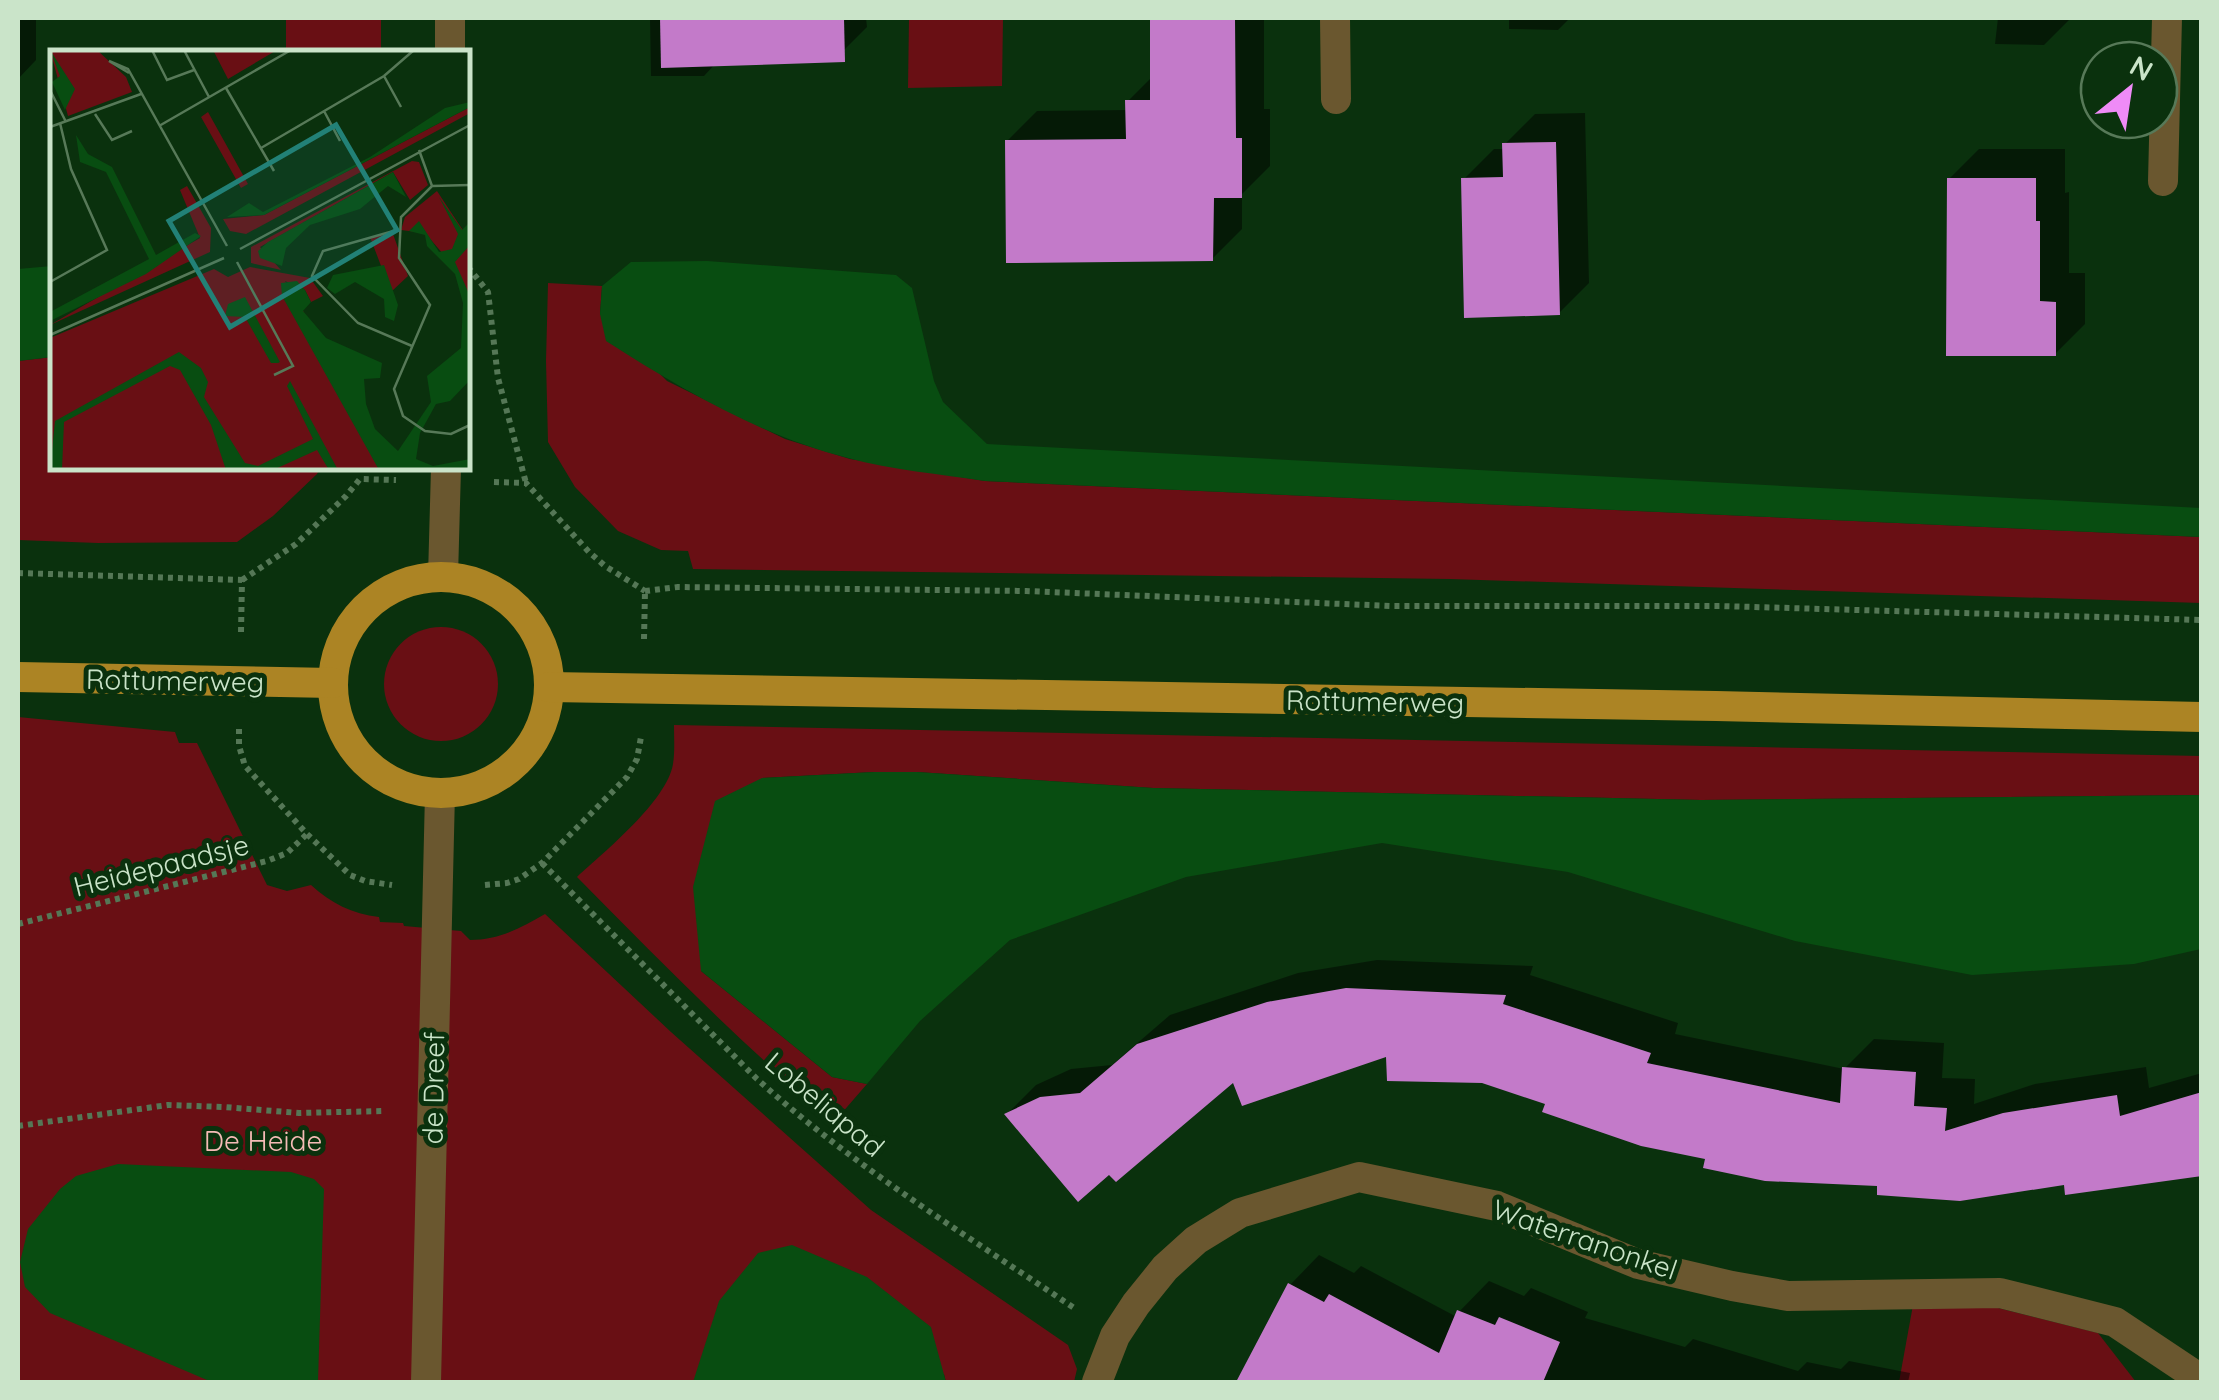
<svg xmlns="http://www.w3.org/2000/svg" width="2219" height="1400" font-family="Quicksand,sans-serif">
  <rect width="100%" height="100%" fill="#0a310d"/>
  <g fill="#690f14">
    <rect x="286" y="18" width="95" height="34"/>
    <polygon points="909,18 1003,18 1002,86 908,88"/>
    <polygon points="548,283 602,286 600,314 667,381 785,439 850,459 985,481 2201,537 2201,603 1450,579 693,569 688,551 661,550 618,531 575,487 548,442 546,361"/>
    <polygon points="52,357 52,468 320,468 317,474 273,516 237,542 98,543 18,540 18,361"/>
    <circle cx="441" cy="684" r="57"/>
    <path d="M18,717l157,15 4,11h18l70,142 20,6 24,-6c20,18 41,29 68,32l1,5 23,1 1,3 57,5 9,9c29,0 51,-12 75,-26l126,118 200,178 197,135 9,24 -3,13h-128l-2,-8 -132,8h-794z"/>
    <path d="M674,725l1527,31v39l-500,5 -548,-12 -236,-16h-43l-112,6 -61,193 131,106 35,7 -33,38c-91,-76 -173,-160 -257,-245 27,-25 90,-76 96,-113 2,-12 1,-27 1,-39z"/>
    <polygon points="1982,1304 2098,1333 2136,1382 1899,1382 1913,1305"/>
  </g>
  <g fill="#084d11">
    <path d="M707,261l189,14 16,13 22,93 9,21 44,42 1214,64v29l-1216,-56c-45,-7 -93,-11 -137,-23 -87,-22 -167,-69 -242,-117l-6,-27 2,-28 29,-24z"/>
    <polygon points="52,266 52,357 18,361 18,269"/>
    <polygon points="874,772 917,772 1153,788 1701,800 2201,795 2201,949 2134,964 1972,975 1795,941 1568,872 1382,843 1186,877 1010,940 920,1021 867,1084 832,1077 701,971 693,887 715,801 762,778"/>
    <polygon points="118,1164 291,1172 314,1179 324,1189 318,1382 207,1382 207,1380 50,1313 25,1287 20,1262 28,1229 60,1189 76,1176"/>
    <polygon points="792,1245 867,1277 931,1327 946,1382 693,1382 719,1301 758,1253"/>
  </g>
  <g fill="#0007">
    <polygon points="18,18 36,18 36,60 18,79"/>
    <polygon points="650,18 866,18 867,27 837,57 716,63 704,76 651,76"/>
    <polygon points="1153,18 1264,18 1264,109 1270,109 1270,166 1242,194 1242,229 1212,259 1007,141 1037,111 1128,110 1128,101 1153,76"/>
    <polygon points="1509,18 1570,18 1558,30 1509,29"/>
    <polygon points="1998,18 2071,18 2044,45 1995,44"/>
    <polygon points="1585,113 1589,283 1559,313 1464,179 1494,149 1505,149 1505,144 1535,114"/>
    <polygon points="1979,149 2065,149 2065,193 2069,192 2069,273 2085,273 2085,324 2055,354 1949,179"/>
    <polygon points="1377,960 1533,966 1530,975 1678,1023 1675,1034 1844,1069 1874,1039 1944,1043 1942,1078 1975,1079 1974,1104 2035,1084 2146,1067 2149,1088 2202,1073 2202,1174 2066,1183 1880,1183 1708,1157 1548,1102 1389,1053 1007,1114 1036,1085 1071,1069 1112,1065 1170,1015 1298,973"/>
    <polygon points="1319,1255 1354,1273 1361,1266 1455,1316 1489,1281 1524,1296 1531,1288 1588,1312 1585,1318 1685,1347 1693,1339 1798,1371 1807,1362 1841,1369 1849,1361 1910,1373 1908,1382 1239,1382 1290,1285"/>
  </g>
  <g fill="#c37ac9">
    <polygon points="660,18 844,18 845,62 661,68"/>
    <polygon points="1150,18 1235,18 1236,138 1242,138 1242,198 1214,198 1213,261 1006,263 1005,140 1126,139 1125,100 1150,100"/>
    <polygon points="1556,142 1560,315 1464,318 1461,178 1503,177 1502,143"/>
    <polygon points="1947,178 2036,178 2036,221 2040,221 2040,301 2056,302 2056,356 1946,356"/>
    <polygon points="1346,988 1506,995 1503,1004 1651,1053 1647,1063 1840,1103 1842,1067 1916,1072 1914,1106 1947,1108 1945,1131 2003,1113 2117,1095 2120,1116 2202,1092 2202,1176 2065,1195 2064,1185 1960,1201 1877,1195 1877,1186 1765,1181 1703,1168 1705,1159 1641,1146 1542,1112 1545,1104 1482,1083 1387,1081 1386,1057 1242,1106 1233,1083 1116,1182 1109,1175 1078,1202 1004,1114 1040,1097 1080,1093 1137,1044 1267,1002"/>
    <polygon points="1288,1283 1324,1302 1329,1294 1439,1353 1457,1310 1495,1325 1499,1317 1560,1342 1543,1382 1236,1382"/>
  </g>
  <g fill="none" stroke-linecap="round" stroke-linejoin="round">
    <g stroke="#557756" stroke-width="6" stroke-dasharray="5 5" stroke-linecap="butt">
      <polyline points="468,267 488,292 498,378 526,483"/>
      <polyline points="494,482 526,483 589,552 605,566 645,591"/>
      <polyline points="18,573 242,580"/>
      <polyline points="242,580 296,544 346,496 360,479 396,480"/>
      <polyline points="645,591 678,587 1026,591 1392,606 1720,606 2202,620"/>
      <polyline points="241,632 242,580"/>
      <polyline points="644,639 645,591"/>
      <polyline points="239,729 239,746 245,766 307,834 350,875 365,881 392,885"/>
      <path d="M542,863l215,216c98,89 211,157 320,231"/>
      <polyline points="485,885 507,883 519,879 542,863 627,777 637,759 641,737"/>
      <polyline points="18,924 267,861 287,853 307,834"/>
      <polyline points="18,1126 168,1105 224,1107 299,1113 384,1111"/>
    </g>
    <g stroke="#6a572f" stroke-width="30">
      <polyline points="450,18 450,52"/>
      <polyline points="1335,18 1336,99"/>
      <polyline points="2163,181 2167,18"/>
      <polyline points="443,577 446,468"/>
      <polyline points="426,1382 440,793"/>
      <polyline points="1097,1382 1115,1336 1136,1304 1165,1268 1196,1240 1240,1213 1359,1177 1497,1206 1638,1264 1732,1286 1788,1296 2000,1293 2115,1322 2202,1380"/>
    </g>
    <g stroke="#ac8424" stroke-width="30">
      <circle cx="441" cy="685" r="108"/>
      <polyline points="18,677 333,683"/>
      <polyline points="549,687 1716,706 2202,717"/>
    </g>
  </g>
  <g text-anchor="middle" dominant-baseline="central" stroke-width="10" stroke-linejoin="round" paint-order="stroke">
    <g font-size="28" fill="#cae4c9" stroke="#0a310d">
      <text transform="translate(175 680) rotate(1)">Rottumerweg</text>
      <text transform="translate(1375 701) rotate(1)">Rottumerweg</text>
      <text transform="translate(161 865) rotate(-14)">Heidepaadsje</text>
      <text transform="translate(433 1088) rotate(-89)">de Dreef</text>
      <text transform="translate(825 1104) rotate(40)">Lobeliapad</text>
      <text transform="translate(1585 1239) rotate(19)">Waterranonkel</text>
    </g>
    <g font-size="28" fill="#f5bbb6" stroke="#0a310d">
      <text x="263" y="1140">De Heide</text>
    </g>
  </g>
  <g transform="translate(50 50)">
    <rect width="420" height="420" fill="#0a310d"/>
    <path d="M0,0h47l29,27 6,15 -64,24zM163,0h64l-49,29zM420,57v6l-224,121 -16,-3 -7,-12 41,-4zM158,62l40,72 -7,4 -40,-71zM362,111l7,1 9,23 -18,15 -17,-28 -133,75 21,23 -30,-7v-16zM137,136l24,42 -1,24 -160,73 150,-87 -20,-48zM387,141l33,50v85l-7,-42 -13,-22 -25,-29 -24,-3 4,-13zM343,184l15,42 -17,16 -21,-55zM200,217l60,11 13,18 -12,6 -6,-12 -20,-9 114,189h-349v-132l164,-69 14,8z" fill="#690f14"/>
    <path d="M0,0l25,39 -10,21 -13,-28 8,-6zM420,52v5l-206,108 -37,2 22,-14 14,9 107,-55 75,-49zM26,85l12,19 24,13 44,88 39,-22 6,3 -55,38 -96,47v-9l99,-53 -43,-87 -26,-10zM343,122l13,25 -18,-11 -28,23 -50,16 -24,23 -4,18 -22,-8 -2,-7 10,-9zM389,147l23,33 8,-8v23l-15,17 15,34v84l-20,21 -14,3 -16,29 -4,26 17,7 37,-7v10l-91,1 -97,-174 -1,-13 16,-2 8,9 6,12 -8,9 23,27 56,25 -2,15 -16,1 2,25 9,25 23,22 33,-49 -4,-26 34,-28 2,-45 -8,-29 -28,-28 -2,-11 -16,-4 10,-10 20,31 13,-3 6,-15zM334,215l14,40 -4,16 -9,-4 -1,-18 -29,-17 -20,12 -8,-6 6,-13zM195,247l35,65 -2,1h-7l-26,-46 -20,-1 3,-12zM129,302l22,16 7,14 -4,15 41,66 13,3 55,-27 -26,-53 3,-5 48,89h-9l-12,-20 -44,20h-47l-15,-45 -31,-55 -10,-4 -106,56 -2,48 -12,-1 5,-48z" fill="#084d11"/>
    <path fill="none" stroke="#577958" stroke-width="2.5" d="M102,0l15,30 27,-10M134,0l25,47M79,23l-20,-12 19,8 99,177M334,26l17,31M176,38l48,83M0,40l16,32M274,61l16,30M45,64l17,26 20,-9M109,76l132,-76M0,77l91,-33M211,98l123,-72 30,-26M369,100l13,36M420,135l-38,1 -31,31 -2,41 31,47 -36,84 9,27 22,15 26,3 19,-9M347,180l-74,21 -11,25 46,47 54,23M190,199l230,-124M187,212l56,104 -19,9M0,232l57,-32 -36,-81 -11,-46M0,285l174,-77"/>
    <path fill="#228177" fill-opacity="0.15" stroke="#228177" stroke-width="5" d="M286,75l61,105 -167,97 -61,-106z"/>
    <rect width="420" height="420" fill="none" stroke="#cae4c9" stroke-width="5"/>
  </g>
  <rect width="2219" height="1400" fill="none" stroke="#cae4c9" stroke-width="40"/>
  <g transform="translate(2129 90) rotate(30)"><circle r="48" fill="#0a310d" stroke="#577958" stroke-width="2.5"/>
  <path d="M0-8L18 38L0 25L-18 38Z" fill="#ef8bf7"/>
  <text y="-15" font-size="28" font-weight="bold" text-anchor="middle" fill="#cae4c9">N</text>
  </g>
</svg>
